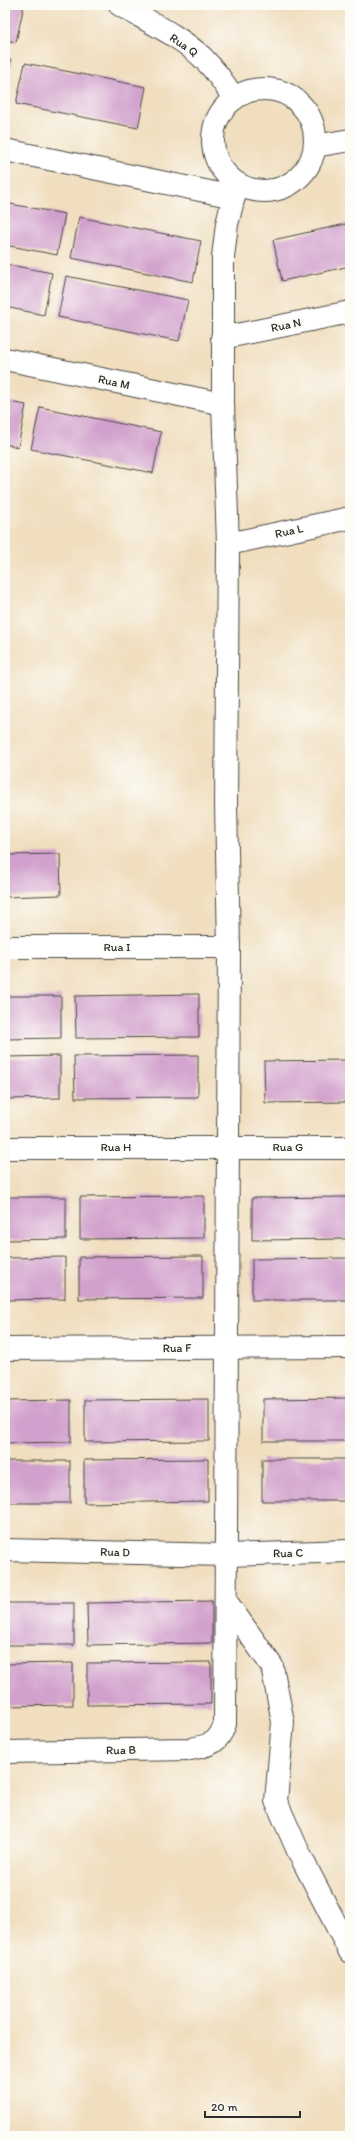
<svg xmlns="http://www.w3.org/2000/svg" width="355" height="2141" font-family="Itim,sans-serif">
  <rect width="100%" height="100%" fill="#fdfcf7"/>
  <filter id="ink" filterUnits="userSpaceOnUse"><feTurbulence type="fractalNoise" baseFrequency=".025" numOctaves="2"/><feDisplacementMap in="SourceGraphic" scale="8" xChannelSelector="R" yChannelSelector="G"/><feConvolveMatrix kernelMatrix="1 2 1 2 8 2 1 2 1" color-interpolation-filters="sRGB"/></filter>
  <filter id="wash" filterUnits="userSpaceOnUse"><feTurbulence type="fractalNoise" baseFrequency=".012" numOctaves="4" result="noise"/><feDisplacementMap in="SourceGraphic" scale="16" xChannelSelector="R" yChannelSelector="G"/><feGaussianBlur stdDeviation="0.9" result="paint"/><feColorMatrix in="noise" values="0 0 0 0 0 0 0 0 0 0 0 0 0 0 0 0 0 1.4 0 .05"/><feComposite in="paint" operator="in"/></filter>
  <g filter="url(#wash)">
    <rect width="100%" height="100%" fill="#f0debf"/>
    <g id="blocks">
      <g fill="#d1a0cc">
        <polygon points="5,5 24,5 16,42 5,40"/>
        <polygon points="5,59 11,60 6,88 5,88"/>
        <polygon points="25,63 146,87 138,128 16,104"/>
        <polygon points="5,203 65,214 57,255 5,245"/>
        <polygon points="79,217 201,241 193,282 71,258"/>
        <polygon points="350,223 350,266 282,281 273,240"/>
        <polygon points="5,264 52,273 44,315 5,307"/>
        <polygon points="66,276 188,300 179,341 58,317"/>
        <polygon points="5,401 26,405 18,447 5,444"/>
        <polygon points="40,407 161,432 153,473 31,449"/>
        <polygon points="60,854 61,895 5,897 5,855"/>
        <polygon points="199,994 199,1037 76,1038 75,996"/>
        <polygon points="5,996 61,996 61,1038 5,1039"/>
        <polygon points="198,1055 198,1097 75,1098 74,1056"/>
        <polygon points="60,1056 60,1098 5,1099 5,1057"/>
        <polygon points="350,1060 350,1102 265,1103 264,1061"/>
        <polygon points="204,1196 204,1238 80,1239 80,1197"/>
        <polygon points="5,1197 66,1197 66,1239 5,1240"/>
        <polygon points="350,1197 350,1239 252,1240 252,1198"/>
        <polygon points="203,1256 203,1298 79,1299 79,1257"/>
        <polygon points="65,1257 65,1299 5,1300 5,1258"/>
        <polygon points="350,1258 350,1300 252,1300 252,1259"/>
        <polygon points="350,1398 350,1441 263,1441 263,1399"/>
        <polygon points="209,1399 209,1441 85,1442 85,1400"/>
        <polygon points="71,1400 71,1442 5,1443 5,1401"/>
        <polygon points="208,1459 208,1501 84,1503 84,1460"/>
        <rect x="262" y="1459" width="88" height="42"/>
        <rect x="5" y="1461" width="65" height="42"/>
        <polygon points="212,1601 212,1643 88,1645 87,1603"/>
        <rect x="5" y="1603" width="69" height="42"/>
        <polygon points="211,1662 211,1704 87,1705 87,1663"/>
        <polygon points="73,1663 73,1705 5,1706 5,1664"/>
      </g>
    </g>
  </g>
  <g filter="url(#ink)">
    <use href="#blocks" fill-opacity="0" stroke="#494641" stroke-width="1"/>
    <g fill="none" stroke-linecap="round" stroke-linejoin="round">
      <defs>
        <g id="minor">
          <path d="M120,5c27,16 60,31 83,53 12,12 22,26 31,41"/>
          <circle cx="264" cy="140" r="51"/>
          <polyline points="315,146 350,140"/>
          <polyline points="5,150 234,197"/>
          <polyline points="222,338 350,312"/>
          <polyline points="5,359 223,404"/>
          <polyline points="228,544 350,518"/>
          <polyline points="5,947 229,947"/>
          <polyline points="5,1148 350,1148"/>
          <polyline points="5,1349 350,1347"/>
          <polyline points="5,1550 226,1555 350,1551"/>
          <polyline points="226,1601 272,1666 283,1722 276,1801 299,1853 350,1952"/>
          <path d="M5,1752l186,-3c19,-4 27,-5 34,-25l4,-777 -3,-142 2,-261 -5,-140v-147l4,-33 10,-40"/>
        </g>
      </defs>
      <use href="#minor" stroke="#494641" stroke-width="24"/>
      <use href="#minor" stroke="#fff" stroke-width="22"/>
    </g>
  </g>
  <g text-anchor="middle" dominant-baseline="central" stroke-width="4" stroke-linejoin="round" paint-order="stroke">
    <g font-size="12" fill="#2b2b2b" stroke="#fdfcf7">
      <text transform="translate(184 45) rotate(34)">Rua Q</text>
      <text transform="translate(286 325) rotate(-12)">Rua N</text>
      <text transform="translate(114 382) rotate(12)">Rua M</text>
      <text transform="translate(289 531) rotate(-12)">Rua L</text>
      <text x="117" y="947">Rua I</text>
      <text x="116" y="1147">Rua H</text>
      <text x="288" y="1147">Rua G</text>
      <text transform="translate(177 1348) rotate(-1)">Rua F</text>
      <text transform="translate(115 1552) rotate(1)">Rua D</text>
      <text transform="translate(288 1553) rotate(-1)">Rua C</text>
      <text transform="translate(121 1750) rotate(-1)">Rua B</text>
    </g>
  </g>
  <rect width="355" height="2141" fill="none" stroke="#fdfcf7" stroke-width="20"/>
  <path d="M205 2111v6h95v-6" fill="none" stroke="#2b2b2b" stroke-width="2"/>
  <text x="211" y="2111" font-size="12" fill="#2b2b2b" stroke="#fdfcf7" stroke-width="3" paint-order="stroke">20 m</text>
</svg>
